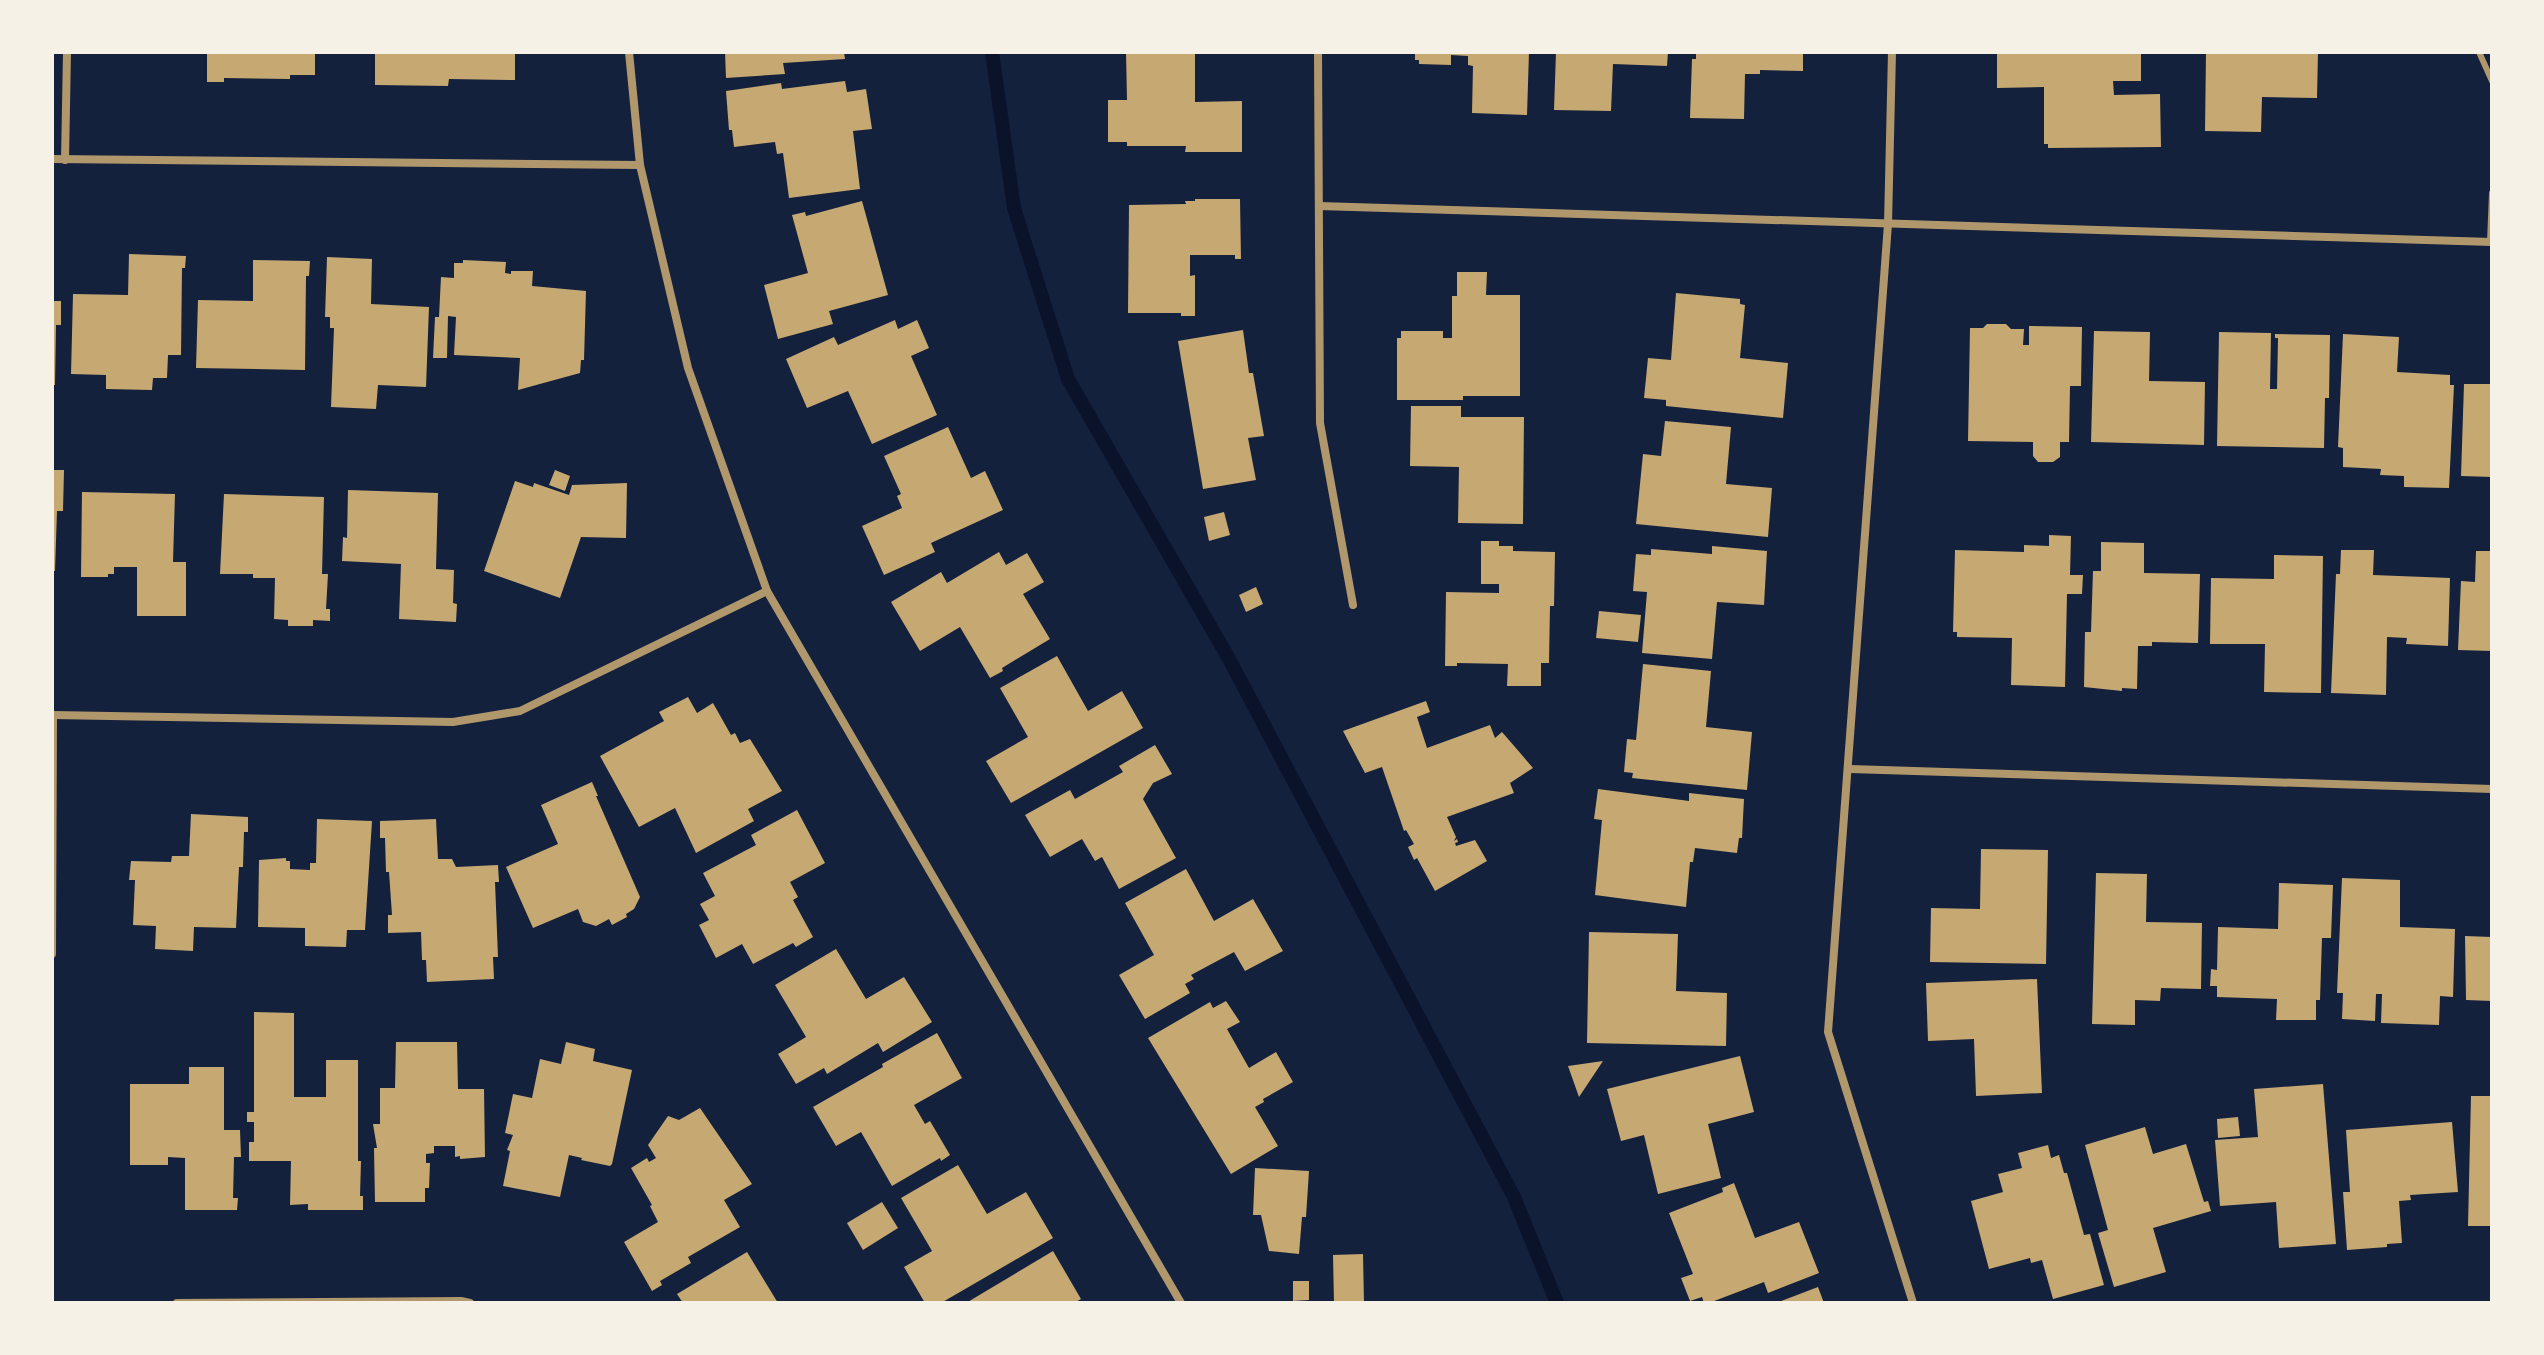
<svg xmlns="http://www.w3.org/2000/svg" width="2544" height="1355" font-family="'Fira Sans Condensed',sans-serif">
  <rect width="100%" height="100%" fill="#14213d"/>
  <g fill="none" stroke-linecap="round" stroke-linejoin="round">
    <polyline stroke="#0b132b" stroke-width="14" points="992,52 1014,208 1068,379 1228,657 1514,1197 1557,1303"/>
  </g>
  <g fill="#c6a872">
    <polygon points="207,52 315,52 315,75 290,75 290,79 224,78 224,82 207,82"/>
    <polygon points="375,52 515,52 515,80 449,79 448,86 375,85"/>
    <polygon points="725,52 844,52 845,59 783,63 785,74 726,78"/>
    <polygon points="1126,52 1195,52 1195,102 1242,101 1242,152 1185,152 1186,146 1127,146 1127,142 1108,142 1108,100 1127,100"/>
    <polygon points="1415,52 1529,52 1527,115 1472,113 1473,66 1468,65 1468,56 1451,55 1451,65 1419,64 1419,60 1415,60"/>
    <polygon points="1556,52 1668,52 1667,66 1613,64 1611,111 1554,110"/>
    <polygon points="1696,52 1803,52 1803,71 1760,70 1760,74 1745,74 1744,119 1690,118 1692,59 1696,59"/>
    <polygon points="1997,52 2141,52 2141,81 2113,81 2114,95 2160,94 2161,147 2048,148 2048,144 2044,144 2044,87 1997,88"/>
    <polygon points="2206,52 2318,52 2317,98 2262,97 2261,132 2205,131"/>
    <polygon points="845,81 847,92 866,89 872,129 853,131 860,189 789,198 783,153 777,154 775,142 734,147 732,130 729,130 726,91 781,83 782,89"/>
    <polygon points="1195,199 1240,199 1241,259 1235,259 1235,255 1190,255 1190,276 1195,275 1195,316 1181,316 1181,313 1128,313 1129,205 1186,204 1185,201 1195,201"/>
    <polygon points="862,201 888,295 829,311 833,324 778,339 764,285 808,273 792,215 805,212 806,216"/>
    <polygon points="129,254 186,256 185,268 182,268 181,355 168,355 167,378 153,378 152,390 106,389 106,375 71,374 73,294 128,295"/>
    <polygon points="327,257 372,259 371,304 429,307 426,387 378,385 376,409 331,407 334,328 330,328 330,317 325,317"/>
    <polygon points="253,260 310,261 309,276 306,276 305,370 196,368 198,300 253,301"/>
    <polygon points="463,260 506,262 505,273 511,274 511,271 533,271 532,286 586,291 584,360 581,360 580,373 518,390 520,358 454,355 456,317 448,316 447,358 433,358 435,317 439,317 441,277 454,278 454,263 463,263"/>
    <polygon points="1457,272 1487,272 1486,295 1520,295 1520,396 1463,396 1463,400 1397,400 1397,338 1401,338 1401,331 1443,331 1443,338 1452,338 1452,296 1457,296"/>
    <polygon points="1676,293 1740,299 1740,304 1745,305 1740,358 1788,363 1783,418 1666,406 1666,400 1644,398 1648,358 1671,360"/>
    <polygon points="52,301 61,301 61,325 56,325 55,385 52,385"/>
    <polygon points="895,320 898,329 917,320 929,348 911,356 937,415 872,444 848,391 807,408 786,359 834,337 838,345"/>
    <polygon points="1987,324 2006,324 2011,329 2024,329 2023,345 2029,345 2029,326 2082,327 2081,386 2070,386 2069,442 2060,442 2060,457 2053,462 2038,462 2033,456 2033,442 1968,441 1970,328 1983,328"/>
    <polygon points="1243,330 1249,373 1253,373 1264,436 1248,438 1256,480 1203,489 1178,341"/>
    <polygon points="2094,331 2150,332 2149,381 2205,382 2204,445 2091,442"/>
    <polygon points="2219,332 2271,333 2270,389 2277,389 2278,338 2275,338 2275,334 2330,335 2329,398 2325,398 2324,448 2217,446"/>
    <polygon points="2343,334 2399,337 2397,372 2450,375 2450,385 2454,385 2449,488 2404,487 2404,476 2380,475 2381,469 2343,467 2343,448 2338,447"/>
    <polygon points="2464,384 2492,384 2492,477 2461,476"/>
    <polygon points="1411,406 1461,406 1461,417 1524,417 1523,524 1458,523 1459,467 1410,466"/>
    <polygon points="1665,421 1731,427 1726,484 1772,488 1768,537 1636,524 1643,454 1661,456"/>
    <polygon points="948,427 971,478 985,471 1003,510 931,543 935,552 884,575 862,526 902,508 897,496 901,494 884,456"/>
    <polygon points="52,470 64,470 63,511 57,511 55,571 52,571"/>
    <polygon points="555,470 570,476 565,491 549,485"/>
    <polygon points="515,481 533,487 534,483 569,495 572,485 627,483 626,538 581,537 560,598 484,571"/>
    <polygon points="348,490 438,493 436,569 454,570 453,603 457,604 456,622 399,619 401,564 342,561 343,537 347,538"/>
    <polygon points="82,492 175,494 173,562 186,562 186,616 137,616 137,567 114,567 114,574 108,574 108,577 81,577"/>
    <polygon points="224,494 324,497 322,574 328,574 326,609 330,609 330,621 313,620 313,626 288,626 288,620 274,619 275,578 253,578 253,574 220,574"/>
    <polygon points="1224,512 1230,535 1209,541 1204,517"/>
    <polygon points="2049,535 2071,536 2070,575 2083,575 2082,594 2067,594 2065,687 2011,685 2012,638 1957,637 1957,632 1953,632 1955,550 2024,552 2024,545 2049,546"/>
    <polygon points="1481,541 1499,541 1499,546 1513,546 1513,551 1555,552 1554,606 1550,606 1549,663 1541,663 1541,686 1507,686 1508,664 1457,663 1457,666 1445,666 1446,592 1499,593 1499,584 1481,584"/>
    <polygon points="2101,542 2144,543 2144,573 2200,574 2198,643 2152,642 2152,646 2138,646 2137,689 2122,688 2122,691 2084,687 2085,632 2091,632 2093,571 2101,571"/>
    <polygon points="1712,546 1767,551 1764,605 1717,602 1712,659 1642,653 1647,592 1633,591 1636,554 1651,555 1651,549 1712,554"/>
    <polygon points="2341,550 2374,550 2373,575 2450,578 2448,646 2406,644 2407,638 2387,637 2386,695 2331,693 2336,574 2340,574"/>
    <polygon points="2476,551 2492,551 2492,651 2458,650 2461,581 2475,582"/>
    <polygon points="999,552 1006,565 1027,553 1044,582 1023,594 1050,639 1002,668 1003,671 990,678 960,627 920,651 891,602 941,572 947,583"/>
    <polygon points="2274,555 2323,556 2321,693 2264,692 2265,644 2210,644 2211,578 2274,579"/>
    <polygon points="1256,587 1263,604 1246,612 1239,595"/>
    <polygon points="1599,611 1641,615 1638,642 1596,638"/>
    <polygon points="1057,656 1088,711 1122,691 1143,728 1011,803 986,761 1028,737 1000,688"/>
    <polygon points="1643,664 1711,671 1706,727 1752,732 1747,790 1632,778 1633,773 1624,772 1627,739 1636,740"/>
    <polygon points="688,697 697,713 713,703 731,735 735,733 740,743 750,739 782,791 748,809 754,821 696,853 675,808 639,827 600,756 664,721 659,712"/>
    <polygon points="1426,701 1430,712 1417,717 1427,748 1490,725 1495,738 1502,732 1533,768 1510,783 1514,793 1447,817 1456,837 1454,841 1457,839 1458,842 1455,843 1456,846 1475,840 1487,861 1435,891 1417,858 1414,860 1408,847 1414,844 1406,830 1404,831 1382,767 1365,773 1343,731"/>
    <polygon points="1155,745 1172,774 1153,783 1143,799 1176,858 1119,889 1102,857 1095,861 1082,839 1050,857 1025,815 1070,790 1075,799 1123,772 1119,766"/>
    <polygon points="592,782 598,796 596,796 640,897 634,909 626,914 627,917 612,925 609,919 596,926 583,922 578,909 533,928 506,867 558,844 541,805"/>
    <polygon points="1598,789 1689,801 1689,793 1744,799 1742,838 1739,838 1737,853 1695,848 1693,862 1690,862 1686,907 1595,895 1602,820 1594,819"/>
    <polygon points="797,810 825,863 790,882 798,897 793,900 813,937 796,947 793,943 753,964 742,944 716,958 699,925 709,920 700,904 715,896 703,873 756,845 751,835"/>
    <polygon points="191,814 248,817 248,832 244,832 243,867 239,867 236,928 194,927 193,951 155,949 156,926 133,925 135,880 129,880 131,861 171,862 172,856 189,856"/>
    <polygon points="317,819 372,821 365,930 347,930 346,947 305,946 305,928 258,927 259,860 286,858 286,861 290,861 290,869 310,870 310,863 316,863"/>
    <polygon points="436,819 438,859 452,859 456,867 498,865 499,882 495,882 498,957 493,957 494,979 427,982 426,960 422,960 421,932 388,933 388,915 392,915 389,872 386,872 385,838 380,838 380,821"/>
    <polygon points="1981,849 2048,850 2046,964 1930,962 1931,908 1980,909"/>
    <polygon points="1186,869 1214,921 1253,899 1283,951 1245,971 1234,952 1191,975 1194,979 1185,984 1190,993 1145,1019 1119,975 1154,955 1125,903"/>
    <polygon points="2096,873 2147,874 2146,922 2202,923 2201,989 2161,988 2160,1001 2135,1000 2135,1025 2092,1024"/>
    <polygon points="2342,878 2400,880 2400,927 2455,929 2453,997 2440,996 2439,1025 2381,1023 2382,994 2376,994 2375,1021 2342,1019 2343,993 2337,993"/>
    <polygon points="2279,883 2333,885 2331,938 2322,938 2320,1000 2316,1000 2316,1020 2276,1020 2277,999 2217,997 2217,986 2210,986 2211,969 2217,970 2218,927 2278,929"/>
    <polygon points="1589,932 1678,934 1676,991 1727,993 1726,1046 1587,1043"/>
    <polygon points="2465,936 2492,937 2492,1001 2466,1000"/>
    <polygon points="836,949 866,999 904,977 932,1022 883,1052 878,1043 827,1074 824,1068 796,1084 778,1054 806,1037 775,985"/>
    <polygon points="2037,979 2042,1093 1976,1096 1974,1039 1928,1041 1926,983"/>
    <polygon points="1226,1001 1240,1022 1227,1029 1249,1068 1276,1052 1293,1082 1263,1099 1264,1102 1255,1107 1278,1146 1231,1174 1148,1038 1210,1002 1213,1008"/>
    <polygon points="254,1012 294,1013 294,1097 326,1097 326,1060 358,1060 358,1161 361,1161 360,1196 363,1196 363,1210 308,1210 308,1204 290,1205 291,1161 249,1161 249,1142 254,1142 254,1122 247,1122 247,1112 254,1112"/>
    <polygon points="937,1033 962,1078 914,1105 925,1124 930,1121 950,1155 941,1161 940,1158 892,1186 861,1132 836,1146 813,1107 883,1067 882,1064"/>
    <polygon points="396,1042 457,1042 458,1089 484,1089 485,1157 460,1159 460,1156 455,1157 455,1146 434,1146 434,1153 426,1154 426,1163 430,1163 429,1188 425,1188 425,1202 375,1202 374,1148 377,1148 373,1124 380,1124 380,1088 395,1088"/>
    <polygon points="566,1042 595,1049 593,1061 632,1070 612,1164 610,1166 581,1160 582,1158 569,1155 560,1197 503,1186 510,1151 507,1150 513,1135 505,1133 513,1094 532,1098 540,1059 561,1064"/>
    <polygon points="1740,1056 1754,1112 1708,1124 1721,1178 1658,1194 1644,1135 1621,1141 1607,1089"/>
    <polygon points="1603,1061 1579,1097 1568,1066"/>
    <polygon points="189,1067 224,1067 224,1130 240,1130 241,1157 234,1157 233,1198 238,1198 237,1210 185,1210 185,1158 168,1157 168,1165 130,1165 130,1084 189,1084"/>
    <polygon points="2323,1084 2336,1244 2279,1248 2276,1202 2220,1206 2215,1140 2258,1137 2254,1089"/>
    <polygon points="2471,1096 2492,1096 2492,1226 2468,1226"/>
    <polygon points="700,1108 752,1184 724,1200 740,1227 688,1257 691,1263 660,1281 662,1285 652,1291 624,1242 658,1222 650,1206 652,1205 631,1168 647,1158 649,1162 656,1158 648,1145 668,1116 679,1120"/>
    <polygon points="2238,1117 2240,1136 2218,1138 2217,1119"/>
    <polygon points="2452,1122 2458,1192 2410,1195 2411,1200 2399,1201 2402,1243 2387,1244 2387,1247 2347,1250 2343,1192 2350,1192 2346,1130"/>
    <polygon points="2145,1127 2153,1154 2186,1144 2204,1202 2208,1201 2211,1211 2153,1228 2166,1272 2114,1287 2098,1233 2108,1230 2085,1145"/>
    <polygon points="2048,1145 2051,1158 2059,1155 2064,1173 2067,1173 2084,1235 2090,1234 2104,1285 2053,1299 2042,1260 2031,1263 2030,1258 1989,1269 1971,1201 2003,1192 1998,1174 2022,1168 2018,1153"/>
    <polygon points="958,1165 987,1214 1026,1192 1053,1238 941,1303 925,1303 904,1267 932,1251 901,1198"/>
    <polygon points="1255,1168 1309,1171 1306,1217 1302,1217 1299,1254 1269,1251 1261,1215 1253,1215"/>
    <polygon points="1734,1183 1755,1238 1799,1222 1819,1273 1768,1293 1764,1282 1709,1303 1704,1303 1702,1297 1690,1301 1681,1278 1693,1274 1669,1213 1723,1192 1722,1188"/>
    <polygon points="882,1202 898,1228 863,1250 847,1223"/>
    <polygon points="1053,1251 1081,1299 1074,1303 966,1303"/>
    <polygon points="747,1252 778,1303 683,1303 677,1294"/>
    <polygon points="1363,1254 1364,1303 1334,1303 1333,1255"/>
    <polygon points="1293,1281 1309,1281 1309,1300 1293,1301"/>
    <polygon points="1818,1287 1824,1303 1776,1303"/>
  </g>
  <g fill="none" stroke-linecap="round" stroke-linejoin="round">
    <g stroke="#b1986c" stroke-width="6">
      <polyline points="2479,52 2492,81"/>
      <polyline points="2490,242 2492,193"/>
    </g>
    <g stroke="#b1986c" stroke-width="8">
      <polyline points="629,52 640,165 688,368 767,591 1181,1303"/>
      <polyline points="1318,52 1320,423 1353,605"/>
      <polyline points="1892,52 1888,224 1828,1032 1913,1303"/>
      <polyline points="52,159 640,165"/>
      <polyline points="65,160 67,52"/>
      <polyline points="1319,206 2492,242"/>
      <polyline points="52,715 453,722 520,711 767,591"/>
      <polyline points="1850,769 2492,789"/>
      <polyline points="52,954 53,715"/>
      <polyline points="177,1303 461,1301 470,1303"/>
    </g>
  </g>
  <rect width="2544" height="1355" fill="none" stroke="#f6f1e7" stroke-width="108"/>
</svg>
